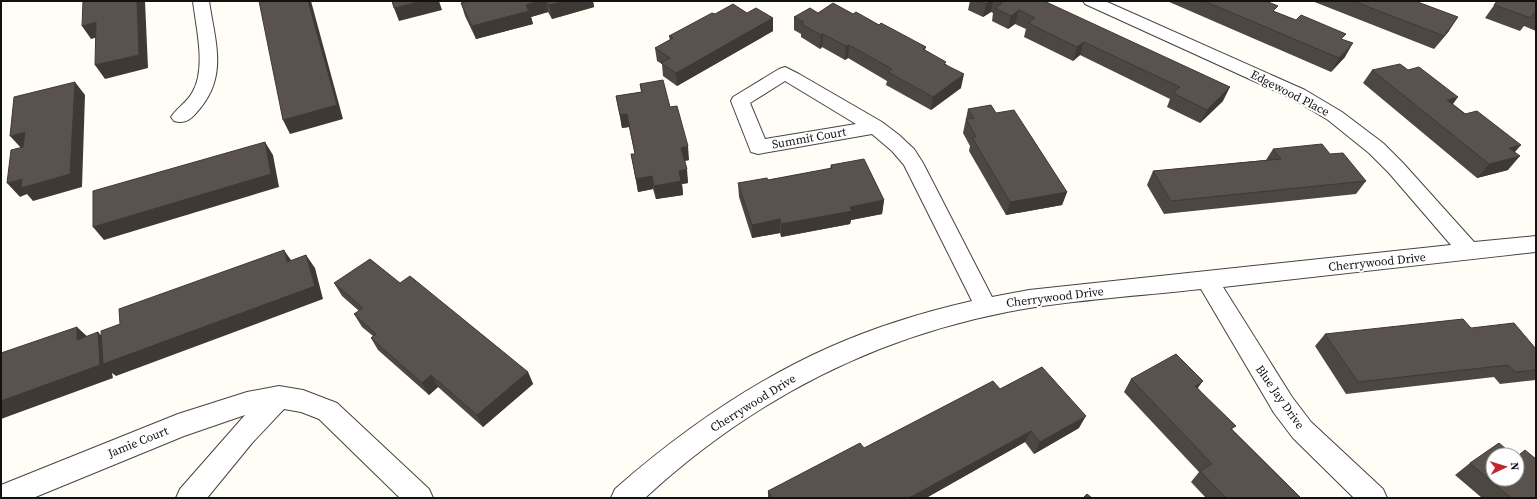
<svg xmlns="http://www.w3.org/2000/svg" width="1537" height="499" font-family="'Source Serif 4',serif">
  <rect width="100%" height="100%" fill="#fffdf5"/>
  <g fill="none" stroke-linecap="round" stroke-linejoin="round">
    <defs>
      <g id="minor">
        <path d="M193,1h16c6,41 20,76 -12,111 -7,8 -12,12 -23,9l-3,-4c6,-9 16,-15 21,-24 15,-24 4,-65 1,-92z"/>
        <path d="M1083,1h22l200,89 37,22 41,31 20,20 71,79 62,-6v16l-313,35 69,110 19,25 72,67 4,9h-33l-61,-60 -19,-25 -73,-124c-63,7 -132,11 -194,23 -138,27 -259,91 -362,186h-34l4,-9c65,-57 136,-107 215,-142 45,-20 94,-35 142,-46l-68,-136 -12,-14 -20,-17 -114,20 -7,-2 -20,-51 2,-4 46,-28 6,-2 14,7 83,48 17,13 15,14 9,14 69,134 37,-7 422,-45 -62,-72 -20,-20 -41,-33 -37,-22 -206,-94zM785,81l71,43 -91,15 -15,-36z"/>
        <polygon points="279,386 303,390 337,403 429,489 433,498 400,498 319,419 301,412 284,409 252,443 207,498 176,498 180,489 245,415 184,436 33,498 1,498 1,485 178,414 247,392"/>
      </g>
    </defs>
    <use href="#minor" stroke="#444" stroke-width="2"/>
    <use href="#minor" fill="#fff" fill-rule="evenodd"/>
  </g>
  <g fill="#4d4742">
    <polygon points="469,1 593,1 594,7 552,19 548,12 531,17 533,24 476,39 465,16 461,3"/>
    <polygon points="970,1 1044,1 1223,101 1200,123 1167,107 1170,99 1080,55 1073,61 1024,37 1026,29 1015,24 1008,29 992,21 993,13 991,12 983,17 968,10"/>
    <polygon points="1167,1 1266,1 1275,12 1343,39 1345,57 1331,72"/>
    <polygon points="1312,1 1415,1 1449,31 1434,49"/>
    <polygon points="1497,1 1536,1 1536,31 1524,26 1520,31 1485,18"/>
    <polygon points="747,13 773,18 773,31 677,86 663,76 662,64 657,61 655,48 670,40 669,36 715,14"/>
    <polygon points="818,13 853,14 879,25 926,47 925,50 946,64 961,88 931,110 886,85 887,81 848,58 845,60 822,47 820,49 801,37 801,34 794,30 794,17"/>
    <polygon points="1372,70 1453,104 1515,152 1508,170 1477,178 1363,83"/>
    <polygon points="640,84 670,107 689,160 685,161 688,183 682,184 683,195 656,199 653,189 638,192 631,154 635,154 629,127 622,128 616,96 641,92"/>
    <polygon points="968,109 996,113 1067,192 1062,205 1006,215 969,151 970,146 963,133"/>
    <polygon points="1273,149 1330,154 1366,181 1356,194 1164,214 1147,185 1153,171 1266,160"/>
    <polygon points="831,165 884,200 882,214 851,220 850,224 781,237 780,233 752,238 739,197 738,183 768,180 830,169"/>
    <polygon points="334,283 400,283 528,372 533,384 483,427 438,387 429,395 378,350 371,338 373,336 362,327 354,314 359,311 342,296"/>
    <polygon points="1471,328 1536,349 1536,380 1500,384 1494,377 1346,394 1315,346 1325,334"/>
    <polygon points="1131,379 1198,388 1233,430 1301,498 1206,498 1191,482 1199,472 1124,392"/>
    <polygon points="1000,389 1079,428 1034,454 1025,442 926,498 768,498 768,491"/>
    <polygon points="1525,450 1536,498 1482,498 1455,475 1470,463 1517,479 1517,456"/>
  </g>
  <g fill="#3f3936">
    <polygon points="137,1 145,1 148,68 105,79 95,65"/>
    <polygon points="308,1 311,1 343,119 290,134 283,120"/>
    <polygon points="421,1 439,1 442,10 399,21 394,8"/>
    <polygon points="539,1 546,1 548,12 531,17 533,24 476,39 472,26 526,5"/>
    <polygon points="566,1 593,1 594,7 552,19 549,5"/>
    <polygon points="990,1 993,1 991,12 983,17 986,4"/>
    <polygon points="1019,10 1015,24 1008,29 1011,16"/>
    <polygon points="1458,17 1449,31 1434,49 1444,36"/>
    <polygon points="773,18 773,31 677,86 676,73"/>
    <polygon points="96,22 105,35 91,39 82,26"/>
    <polygon points="823,34 822,47 820,49 821,35"/>
    <polygon points="1084,42 1080,55 1073,61 1077,47"/>
    <polygon points="1353,43 1345,57 1331,72 1339,58"/>
    <polygon points="849,45 848,58 845,60 846,46"/>
    <polygon points="964,74 961,88 931,110 933,97"/>
    <polygon points="75,82 85,95 82,187 33,201 27,194 20,197 7,183 22,179"/>
    <polygon points="1230,87 1223,101 1200,123 1207,110"/>
    <polygon points="1458,97 1448,111 1447,100"/>
    <polygon points="627,114 629,127 622,128 620,115"/>
    <polygon points="25,132 36,145 22,149 10,136"/>
    <polygon points="265,142 273,155 279,187 104,240 93,227"/>
    <polygon points="1521,145 1509,159 1509,148"/>
    <polygon points="688,146 689,160 683,161 681,148"/>
    <polygon points="1520,156 1508,170 1477,178 1489,164"/>
    <polygon points="687,169 688,183 682,184 683,195 656,199 654,186 679,171"/>
    <polygon points="652,176 653,189 638,192 636,179"/>
    <polygon points="1067,192 1062,205 1006,215 1010,202"/>
    <polygon points="884,200 882,214 851,220 850,224 781,237 781,224 850,207"/>
    <polygon points="780,219 780,233 752,238 752,225"/>
    <polygon points="284,250 293,263 287,262"/>
    <polygon points="306,255 315,268 323,299 116,376 112,373 113,378 1,419 1,401 98,332 111,345"/>
    <polygon points="77,327 90,339 77,340"/>
    <polygon points="528,372 533,384 483,427 477,415"/>
    <polygon points="431,375 438,387 429,395 422,383"/>
    <polygon points="1203,381 1194,393 1195,386"/>
    <polygon points="1086,416 1079,428 1034,454 1040,442"/>
    <polygon points="1031,431 1025,442 926,498 909,498"/>
  </g>
  <g fill="#5a524d" stroke="#3f3936">
    <polygon points="83,1 137,1 139,55 95,65 96,22 82,26"/>
    <polygon points="259,1 308,1 337,105 283,120"/>
    <polygon points="392,1 421,1 394,8"/>
    <polygon points="469,1 539,1 526,5 529,11 472,26 461,3"/>
    <polygon points="546,1 566,1 549,5"/>
    <polygon points="980,1 990,1 986,4"/>
    <polygon points="999,1 1044,1 1230,87 1207,110 1173,93 1180,87 1084,42 1077,47 1028,23 1035,18 1019,10 1011,16 995,8 1002,3"/>
    <polygon points="1204,1 1266,1 1278,6 1273,11 1296,20 1301,15 1346,34 1341,39 1353,43 1339,58"/>
    <polygon points="1353,1 1415,1 1458,17 1444,36"/>
    <polygon points="1497,1 1536,1 1536,14 1534,13 1531,18 1494,5"/>
    <polygon points="833,3 853,14 856,12 879,25 881,23 926,47 923,49 946,62 944,64 964,74 933,97 888,72 892,69 849,45 846,46 823,34 821,35 801,24 804,22 794,17 810,8 818,13"/>
    <polygon points="733,4 747,13 756,8 773,18 676,73 661,63 670,58 655,48 673,38 669,36 712,13 715,14"/>
    <polygon points="1400,64 1408,70 1419,67 1458,97 1447,100 1465,114 1477,111 1521,145 1509,148 1520,156 1489,164 1372,70"/>
    <polygon points="663,80 670,107 677,106 688,146 681,148 687,169 679,171 681,181 654,186 652,176 636,179 631,154 635,154 627,114 620,115 616,96 642,92 640,84"/>
    <polygon points="75,82 70,174 21,188 22,179 7,183 11,150 23,147 25,132 10,136 14,97"/>
    <polygon points="991,105 996,113 1014,110 1067,192 1010,202 972,137 976,137 966,119 974,118 968,109"/>
    <polygon points="265,142 271,174 93,227 93,191"/>
    <polygon points="1322,144 1330,154 1343,153 1366,181 1171,201 1153,171 1281,159 1273,149"/>
    <polygon points="864,159 884,200 850,207 852,211 781,224 780,219 752,225 738,183 767,178 768,180 832,168 831,165"/>
    <polygon points="284,250 287,262 306,255 315,286 103,364 101,331 120,324 119,309"/>
    <polygon points="370,259 400,283 410,276 528,372 477,415 431,375 422,383 371,338 376,334 354,314 363,308 334,283"/>
    <polygon points="1463,319 1471,328 1514,323 1536,349 1536,370 1515,372 1508,365 1358,382 1325,334"/>
    <polygon points="77,327 77,340 98,332 100,365 1,401 1,353"/>
    <polygon points="1176,354 1203,381 1195,386 1236,426 1231,429 1301,498 1226,498 1200,471 1212,464 1131,379"/>
    <polygon points="1042,367 1086,416 1040,442 1031,431 909,498 895,498 894,497 891,498 772,498 768,491 860,443 864,448 993,381 1000,389"/>
    <polygon points="1499,443 1513,455 1493,455 1493,479 1517,479 1517,457 1525,450 1536,459 1536,498 1511,498 1470,463"/>
    <polygon points="1087,494 1092,498 1083,498"/>
  </g>
  <g text-anchor="middle" dominant-baseline="central" stroke-width="4" stroke-linejoin="round" paint-order="stroke">
    <g font-size="12" fill="#111" stroke="#fff">
      <text transform="translate(1290 93) rotate(27)">Edgewood Place</text>
      <text transform="translate(809 138) rotate(-10)">Summit Court</text>
      <text transform="translate(1377 262) rotate(-6)">Cherrywood Drive</text>
      <text transform="translate(1055 297) rotate(-7)">Cherrywood Drive</text>
      <text transform="translate(1280 397) rotate(55)">Blue Jay Drive</text>
      <text transform="translate(753 403) rotate(-32)">Cherrywood Drive</text>
      <text transform="translate(138 442) rotate(-22)">Jamie Court</text>
    </g>
  </g>
  <rect width="1537" height="499" fill="none" stroke="#111111" stroke-width="4"/>
  <g transform="translate(1505 467) rotate(86)"><circle r="19" fill="#ffffff" stroke="#a0a0a0"/>
  <path d="M0-3L7 15L0 10L-7 15Z" fill="#c4262e"/>
  <text y="-6" font-size="11" font-weight="bold" text-anchor="middle" fill="#111111">N</text>
  </g>
</svg>
